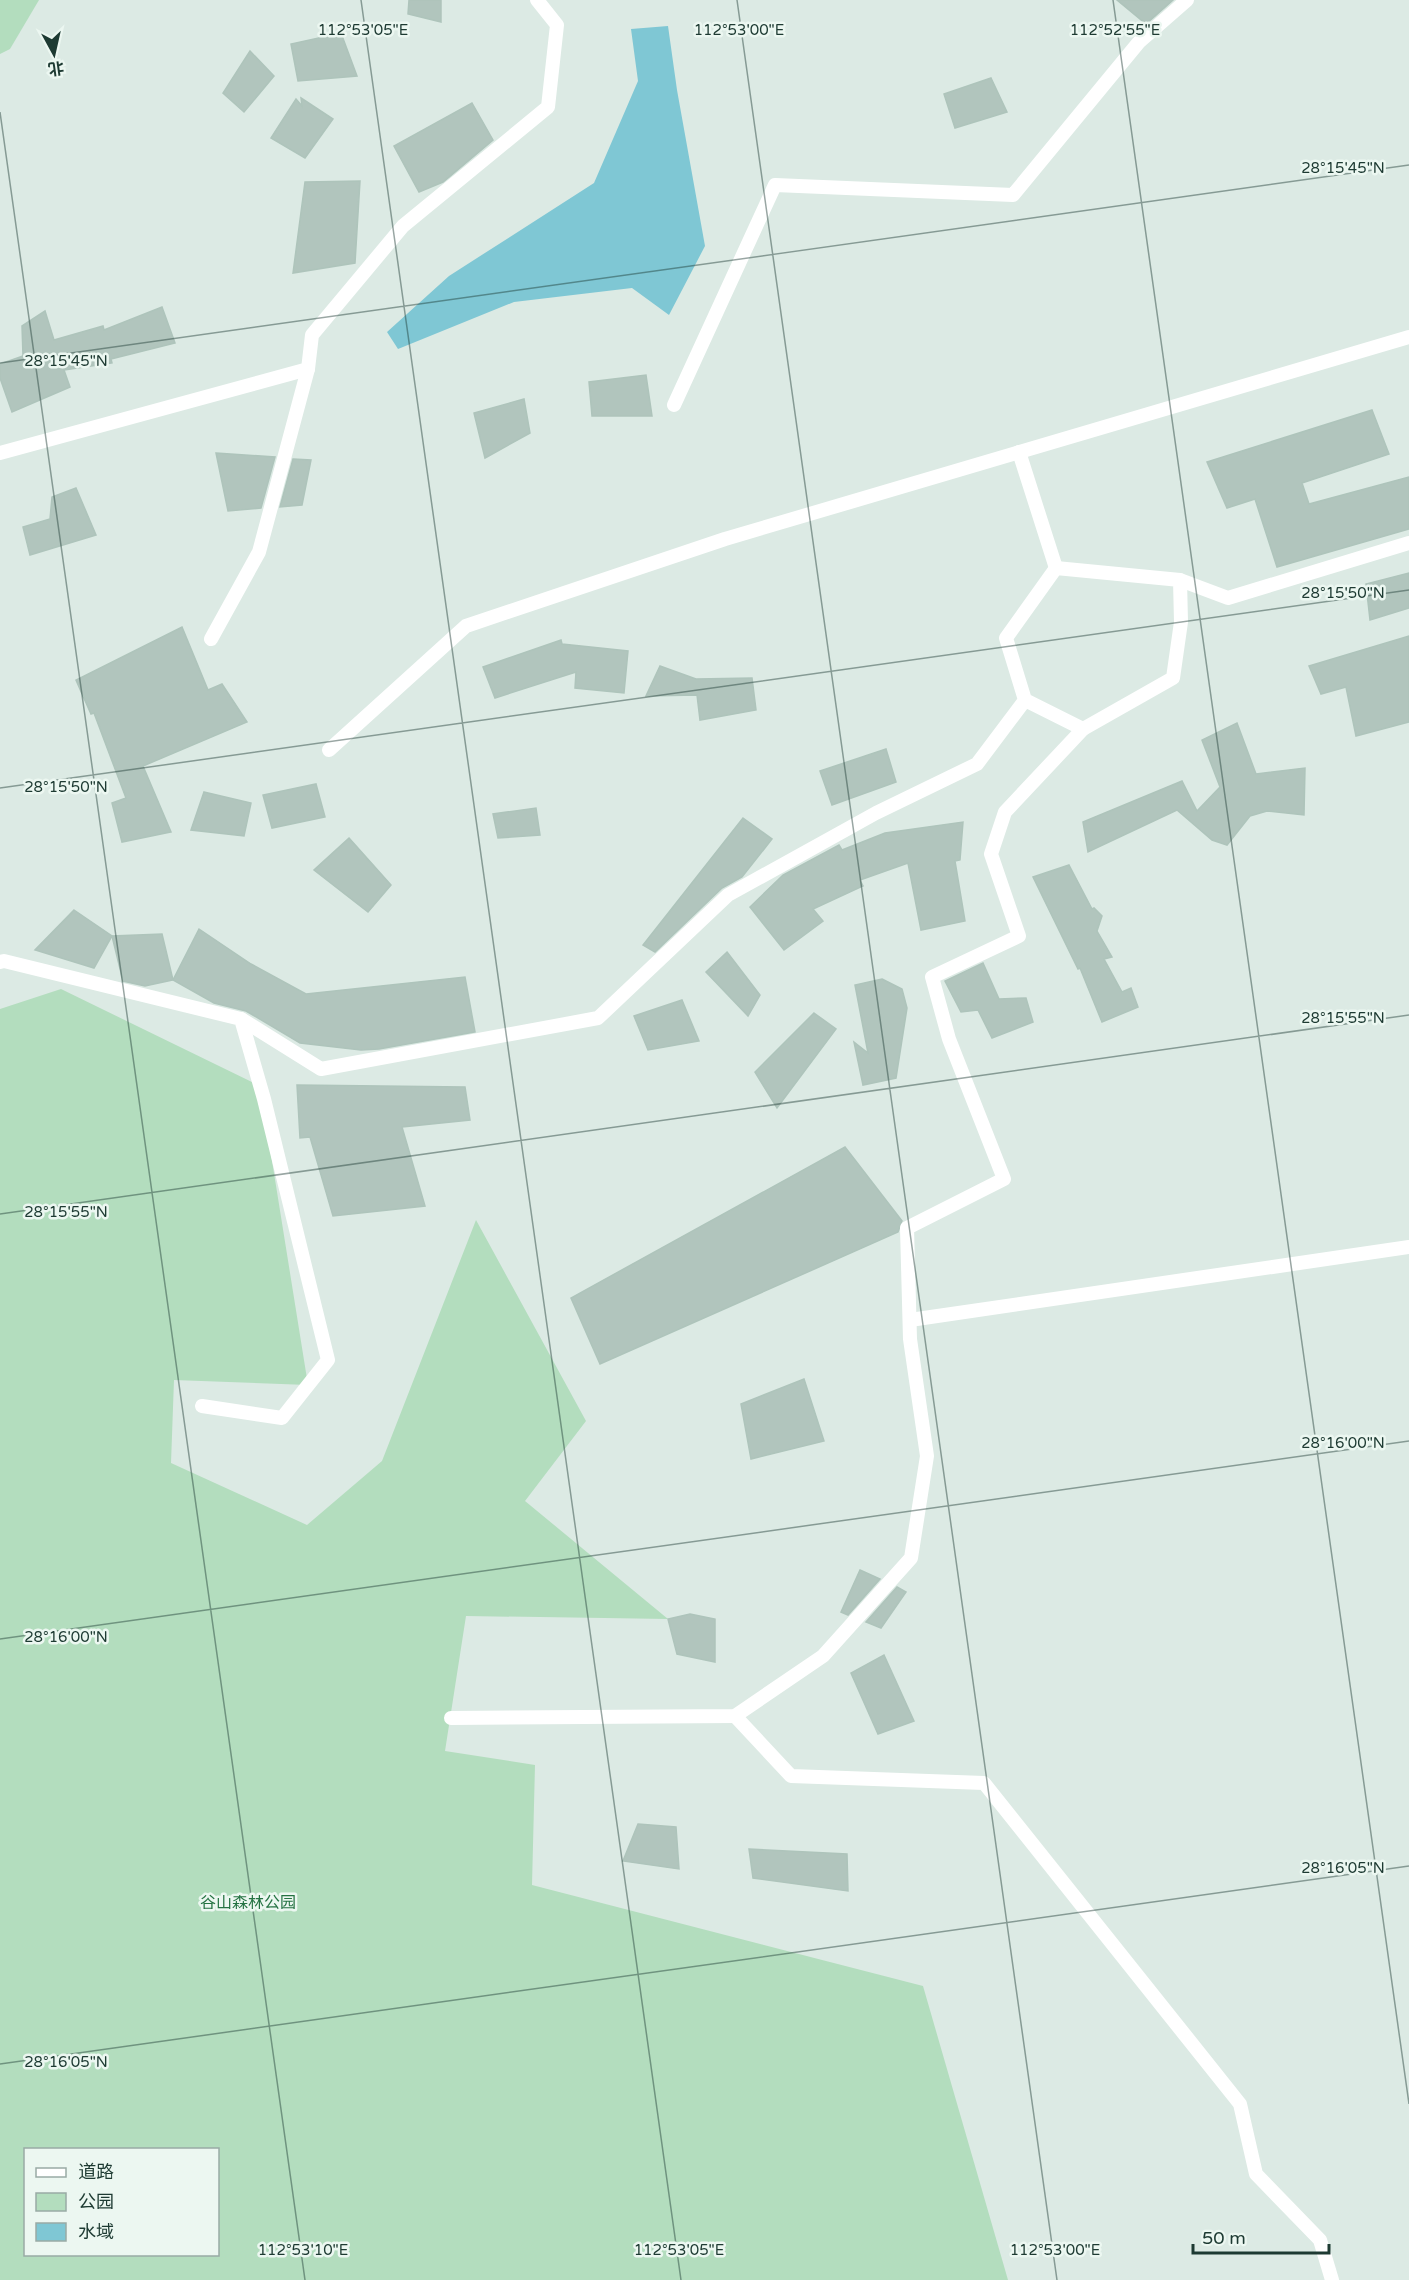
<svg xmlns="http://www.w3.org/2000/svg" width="1409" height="2280" font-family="'Varela Round','Noto Sans SC',sans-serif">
  <rect width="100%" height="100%" fill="#dceae4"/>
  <g fill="#b3ddbe" fill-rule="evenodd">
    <polygon points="0,0 39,0 10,49 0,54"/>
    <path d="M61,989l199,97 48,299 -134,-5 -3,83 136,62 75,-64 94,-241 110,201 -61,80 143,118 -202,-3 -21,135 90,14 -3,120 391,101 85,294h-1008v-1271zM26,2150h192v104h-192z"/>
  </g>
  <polygon fill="#7fc7d4" points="668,26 677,90 705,246 669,315 632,288 514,302 398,349 387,332 449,276 594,183 638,81 631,29"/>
  <g fill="#b1c5bd" stroke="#aec4bb" stroke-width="1.5">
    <polygon points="409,0 441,0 441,22 408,14"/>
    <polygon points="1117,0 1173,0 1146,24"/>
    <polygon points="341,33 357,76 298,81 291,44"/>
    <polygon points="250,51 274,76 244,112 223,93"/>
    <polygon points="991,78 1007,112 955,128 944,94"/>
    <polygon points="301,98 333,119 305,158 271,138 296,99 302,106"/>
    <polygon points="472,103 493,140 443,182 419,192 394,146"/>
    <polygon points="360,181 355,263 293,273 305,182"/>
    <polygon points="162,307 175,343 111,359 112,363 64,370 70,387 12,412 0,378 0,364 23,356 22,326 45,311 54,340 103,326 104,330"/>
    <polygon points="646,375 652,416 592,416 589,382"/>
    <polygon points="524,399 530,433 485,458 474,413"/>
    <polygon points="1372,410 1389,454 1302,483 1309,504 1409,477 1409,529 1277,567 1255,499 1227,508 1207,462"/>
    <polygon points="216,453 275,457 261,508 228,511"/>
    <polygon points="293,459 311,460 302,505 280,507"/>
    <polygon points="76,488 96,535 30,555 23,527 50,519 52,497"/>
    <polygon points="1409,573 1409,608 1370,620 1366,584"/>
    <polygon points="182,627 208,690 222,684 247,722 143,766 171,832 122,842 112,803 126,798 94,713 91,714 76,680"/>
    <polygon points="1409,636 1409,722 1356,736 1346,687 1321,694 1309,666"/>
    <polygon points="561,640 562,644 628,651 624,693 575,688 576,672 495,698 483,667"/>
    <polygon points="660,666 696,679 752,678 756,710 700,720 697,695 646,696"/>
    <polygon points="1237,723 1256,774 1305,768 1304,815 1267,811 1250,816 1227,845 1212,840 1177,810 1088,852 1083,822 1182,781 1197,811 1220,787 1202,740"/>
    <polygon points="886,749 896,782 832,805 820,771"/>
    <polygon points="316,784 325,817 272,828 263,795"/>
    <polygon points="204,792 251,803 244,836 191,830"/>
    <polygon points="536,808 540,835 498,838 493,814"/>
    <polygon points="743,818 772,839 742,877 722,888 655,952 643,945"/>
    <polygon points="963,822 960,860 955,861 965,921 921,930 908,863 860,880 863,886 813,909 823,921 784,950 750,907 783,875 839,845 842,850 885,833"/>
    <polygon points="349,838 391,885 368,912 314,870"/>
    <polygon points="1069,865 1092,909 1094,908 1102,916 1097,931 1112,957 1104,959 1122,992 1131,988 1138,1007 1102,1022 1080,968 1078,969 1033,877"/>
    <polygon points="74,910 112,936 94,968 35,950"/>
    <polygon points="199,929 251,964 306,994 465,977 475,1032 379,1049 361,1050 300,1043 246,1011 214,1003 173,980"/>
    <polygon points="162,934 173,980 145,986 123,981 112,936"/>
    <polygon points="727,952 760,995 748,1016 706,972"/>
    <polygon points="983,963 999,999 1026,998 1033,1022 992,1038 978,1010 961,1012 945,981"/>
    <polygon points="882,979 902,989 907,1008 896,1078 863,1085 854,1042 868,1053 855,985"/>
    <polygon points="682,1000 699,1041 648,1050 634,1016"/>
    <polygon points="814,1013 836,1029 777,1108 755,1072"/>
    <polygon points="297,1085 465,1087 470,1120 402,1127 425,1206 333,1216 310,1137 300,1138"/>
    <polygon points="845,1147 902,1221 898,1232 600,1364 571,1298"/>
    <polygon points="804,1379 824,1441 751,1459 741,1404"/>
    <polygon points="860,1570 880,1579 848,1615 841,1612"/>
    <polygon points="897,1587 906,1592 881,1628 866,1622"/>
    <polygon points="690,1614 715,1619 715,1662 677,1654 668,1619"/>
    <polygon points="884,1655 914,1721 878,1734 851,1673"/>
    <polygon points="638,1824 676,1827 679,1869 623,1861"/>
    <polygon points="749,1849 847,1854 848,1891 753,1878"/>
  </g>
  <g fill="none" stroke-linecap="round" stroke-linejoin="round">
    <g stroke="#fff" stroke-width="14">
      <polyline points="674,405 775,185 1013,195 1139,42 1187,0"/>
      <polyline points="1019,452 1056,568"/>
      <polyline points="0,453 308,369 312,335 403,226 548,107 557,25 537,0"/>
      <polyline points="1180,580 1228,598 1409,543"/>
      <polyline points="211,639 259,552 308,369"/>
      <polyline points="329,750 466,626 725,539 1409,337"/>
      <polyline points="0,962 4,961 241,1019 264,1099 328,1360 282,1418 202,1406"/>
      <polyline points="241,1019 321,1069 598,1018 728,895 876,813 977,764 1025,700 1006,638 1056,568 1180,580 1181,622 1173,678 1083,729 1025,700"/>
      <polyline points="910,1320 1409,1247"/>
      <polyline points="735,1716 791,1776 984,1783 1240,2104 1256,2174 1320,2240 1332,2280"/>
      <polyline points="451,1718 735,1716 823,1656 911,1558 927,1456 910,1339 907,1228 1004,1179 949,1039 932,977 1019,936 991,854 1005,812 1083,729"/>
    </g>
  </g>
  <path fill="none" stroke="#1d3a32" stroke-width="1.5" stroke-opacity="0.45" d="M361,0l320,2280M737,0l320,2280M1113,0l296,2104M0,112l305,2168M0,363l1409,-198M0,788l1409,-198M0,1214l1409,-199M0,1639l1409,-198M0,2064l1409,-198"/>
  <g text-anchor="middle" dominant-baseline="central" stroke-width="5" stroke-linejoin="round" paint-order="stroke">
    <g font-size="16" fill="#257343" stroke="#ecf7f1">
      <text x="248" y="1903">谷山森林公园</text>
    </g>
  </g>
  <g font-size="15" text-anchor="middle" fill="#1d3a32" stroke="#ecf7f1" stroke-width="5" stroke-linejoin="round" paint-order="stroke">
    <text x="363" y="35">112°53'05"E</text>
    <text x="739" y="35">112°53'00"E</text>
    <text x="1115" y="35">112°52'55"E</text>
    <text x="1343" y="173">28°15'45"N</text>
    <text x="66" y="366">28°15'45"N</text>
    <text x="1343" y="598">28°15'50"N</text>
    <text x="66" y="792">28°15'50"N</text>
    <text x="1343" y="1023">28°15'55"N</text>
    <text x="66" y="1217">28°15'55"N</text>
    <text x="1343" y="1448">28°16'00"N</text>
    <text x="66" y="1642">28°16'00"N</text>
    <text x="1343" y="1873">28°16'05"N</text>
    <text x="66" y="2067">28°16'05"N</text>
    <text x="303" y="2255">112°53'10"E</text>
    <text x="679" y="2255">112°53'05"E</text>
    <text x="1055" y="2255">112°53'00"E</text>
  </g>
  <rect x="24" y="2148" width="195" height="108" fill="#ecf7f1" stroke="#99aba5" stroke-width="1.5"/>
  <rect x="36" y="2168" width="30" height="9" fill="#ffffff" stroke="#99aba5" stroke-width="1.5"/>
  <text x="78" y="2178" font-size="18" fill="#1d3a32">道路</text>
  <rect x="36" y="2193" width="30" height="18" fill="#b3ddbe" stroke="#99aba5" stroke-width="1.5"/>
  <text x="78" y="2208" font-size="18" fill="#1d3a32">公园</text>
  <rect x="36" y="2223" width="30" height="18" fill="#7fc7d4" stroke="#99aba5" stroke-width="1.5"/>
  <text x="78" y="2238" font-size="18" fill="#1d3a32">水域</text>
  <g transform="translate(54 54) rotate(172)" stroke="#ecf7f1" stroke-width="4.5" paint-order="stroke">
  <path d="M0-4.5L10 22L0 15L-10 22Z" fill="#1d3a32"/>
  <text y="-9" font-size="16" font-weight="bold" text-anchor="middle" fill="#1d3a32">北</text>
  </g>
  <path d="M1193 2244v9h136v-9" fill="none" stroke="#1d3a32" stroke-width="3"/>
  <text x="1202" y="2244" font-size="18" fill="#1d3a32" stroke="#ecf7f1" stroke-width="4.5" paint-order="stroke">50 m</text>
</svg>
